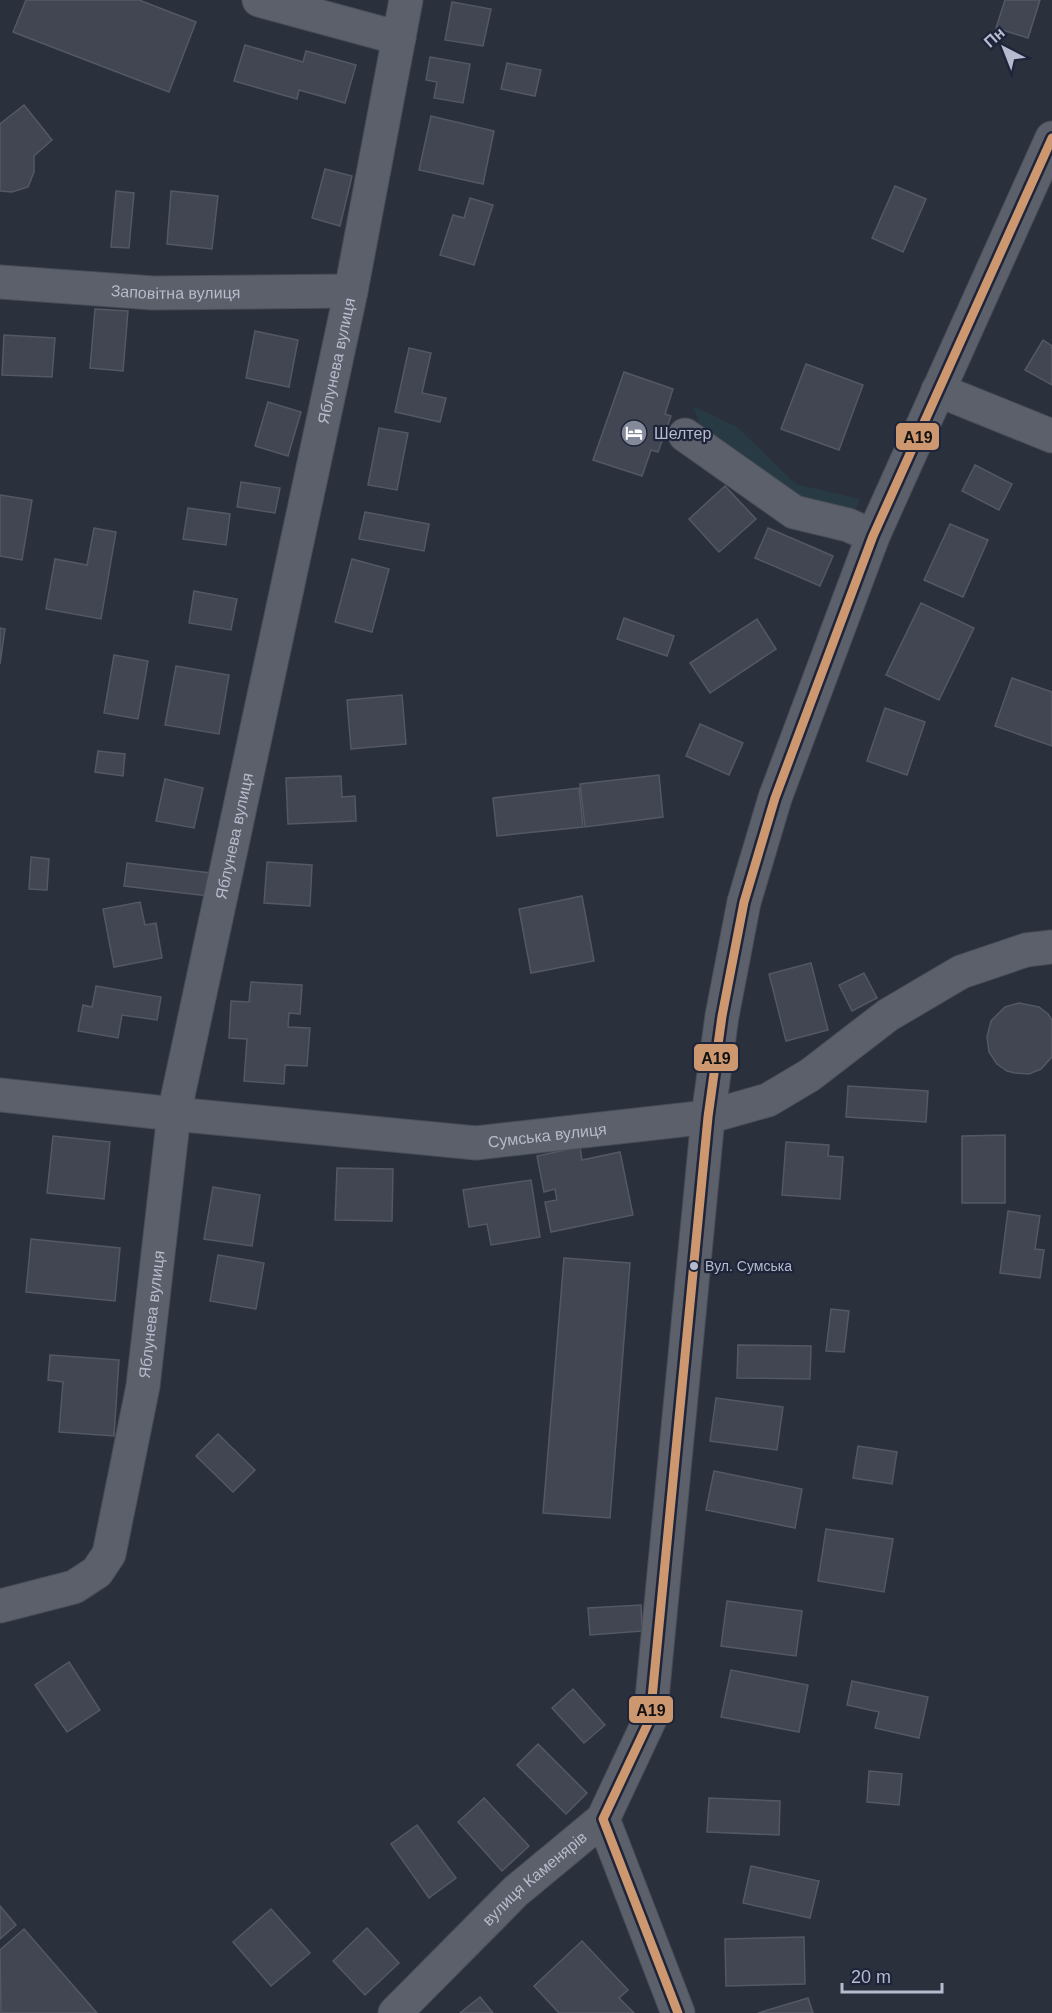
<svg xmlns="http://www.w3.org/2000/svg" width="1052" height="2013" font-family="Arial,sans-serif">
  <rect width="100%" height="100%" fill="#2b303d"/>
  <polygon fill="#283a44" points="693,406 737,427 796,484 860,499 854,514 795,498 701,428"/>
  <g fill="#424652" stroke="#545864" stroke-width="1.5">
    <polygon points="26,0 139,0 196,22 169,92 13,32"/>
    <polygon points="1005,0 1040,0 1028,38 996,28"/>
    <polygon points="452,2 491,9 483,46 445,40"/>
    <polygon points="245,45 303,62 306,51 356,65 345,103 299,90 297,99 234,81"/>
    <polygon points="430,57 470,64 463,103 434,98 437,82 426,80"/>
    <polygon points="507,63 541,70 535,96 501,89"/>
    <polygon points="24,105 52,140 34,156 34,172 28,187 12,192 0,191 0,124"/>
    <polygon points="431,116 494,131 483,184 419,170"/>
    <polygon points="325,169 352,176 340,226 312,218"/>
    <polygon points="895,186 926,199 903,252 872,238"/>
    <polygon points="116,191 134,193 129,248 111,247"/>
    <polygon points="171,191 218,196 212,249 167,244"/>
    <polygon points="470,198 493,205 474,265 440,255 453,215 464,218"/>
    <polygon points="95,309 128,311 123,371 90,368"/>
    <polygon points="255,331 298,340 289,387 246,378"/>
    <polygon points="4,335 55,338 52,377 2,375"/>
    <polygon points="1043,340 1052,346 1052,385 1025,370"/>
    <polygon points="409,348 431,353 422,393 446,398 440,422 395,412"/>
    <polygon points="806,364 863,385 839,450 781,429"/>
    <polygon points="624,372 673,389 665,414 671,416 658,452 651,450 642,476 593,460"/>
    <polygon points="268,402 301,412 288,456 255,446"/>
    <polygon points="379,428 408,433 397,490 368,485"/>
    <polygon points="975,465 1012,484 999,510 962,491"/>
    <polygon points="241,482 280,488 275,513 237,507"/>
    <polygon points="725,486 756,519 719,552 689,519"/>
    <polygon points="0,495 32,500 22,560 0,556"/>
    <polygon points="188,508 230,514 226,545 183,539"/>
    <polygon points="365,512 429,524 424,551 359,539"/>
    <polygon points="950,524 988,540 963,597 924,580"/>
    <polygon points="94,528 116,532 101,619 46,609 55,559 87,565"/>
    <polygon points="768,528 833,556 820,586 755,558"/>
    <polygon points="352,559 389,569 372,632 335,622"/>
    <polygon points="194,591 237,599 231,630 189,623"/>
    <polygon points="921,603 974,628 939,700 886,675"/>
    <polygon points="624,618 674,636 667,656 617,639"/>
    <polygon points="757,619 776,649 710,693 690,663"/>
    <polygon points="0,628 5,629 0,664"/>
    <polygon points="114,655 148,661 138,719 104,713"/>
    <polygon points="176,666 229,675 219,734 165,725"/>
    <polygon points="1012,678 1052,692 1052,746 995,726"/>
    <polygon points="402,695 406,744 351,749 347,700"/>
    <polygon points="885,708 925,722 907,775 867,761"/>
    <polygon points="700,724 743,743 729,775 686,756"/>
    <polygon points="98,751 125,754 123,776 95,772"/>
    <polygon points="659,775 663,817 585,827 580,784"/>
    <polygon points="341,776 342,797 355,796 356,821 288,824 286,778"/>
    <polygon points="165,779 203,788 194,828 156,821"/>
    <polygon points="579,788 583,827 497,836 493,798"/>
    <polygon points="31,857 49,859 47,890 29,889"/>
    <polygon points="267,862 312,865 310,906 264,903"/>
    <polygon points="127,863 211,873 208,896 124,886"/>
    <polygon points="582,896 594,961 531,973 519,909"/>
    <polygon points="140,902 145,925 156,923 162,958 114,967 103,909"/>
    <polygon points="811,963 828,1030 786,1041 769,974"/>
    <polygon points="864,973 877,998 852,1011 839,985"/>
    <polygon points="251,982 302,985 300,1014 289,1013 288,1027 310,1028 307,1066 285,1065 284,1084 244,1081 247,1039 229,1038 231,1001 249,1002"/>
    <polygon points="96,986 161,997 157,1020 122,1015 118,1038 78,1031 83,1005 92,1007"/>
    <polygon points="1019,1003 1039,1007 1048,1014 1052,1020 1052,1057 1041,1069 1029,1074 1015,1073 1007,1071 997,1064 989,1052 987,1037 991,1021 1005,1007"/>
    <polygon points="848,1086 928,1091 926,1122 846,1117"/>
    <polygon points="1005,1135 1005,1203 962,1203 962,1136"/>
    <polygon points="53,1136 110,1142 104,1199 47,1193"/>
    <polygon points="786,1142 829,1145 828,1156 843,1157 840,1199 782,1195"/>
    <polygon points="580,1147 582,1160 620,1152 633,1215 551,1232 545,1202 557,1200 555,1189 544,1192 537,1156"/>
    <polygon points="337,1168 393,1169 392,1221 335,1220"/>
    <polygon points="531,1180 540,1237 491,1245 487,1224 469,1227 463,1190"/>
    <polygon points="213,1187 260,1195 252,1246 204,1239"/>
    <polygon points="1008,1211 1040,1216 1035,1249 1044,1250 1040,1278 1000,1273"/>
    <polygon points="31,1239 120,1248 115,1301 26,1292"/>
    <polygon points="218,1255 264,1263 256,1309 210,1301"/>
    <polygon points="564,1258 630,1263 610,1518 543,1513"/>
    <polygon points="831,1309 849,1311 844,1352 826,1351"/>
    <polygon points="738,1345 811,1346 810,1379 737,1378"/>
    <polygon points="50,1355 119,1360 114,1436 59,1432 63,1382 48,1380"/>
    <polygon points="716,1398 783,1407 777,1450 710,1441"/>
    <polygon points="218,1434 255,1470 233,1492 196,1456"/>
    <polygon points="858,1446 897,1452 892,1484 853,1478"/>
    <polygon points="714,1471 802,1489 795,1528 706,1510"/>
    <polygon points="826,1529 893,1539 884,1592 818,1581"/>
    <polygon points="727,1601 802,1611 796,1656 721,1646"/>
    <polygon points="641,1605 642,1631 590,1635 588,1608"/>
    <polygon points="69,1662 100,1710 67,1732 35,1685"/>
    <polygon points="731,1670 808,1685 799,1732 721,1717"/>
    <polygon points="852,1681 928,1697 919,1738 875,1728 879,1712 847,1705"/>
    <polygon points="573,1689 605,1725 584,1743 552,1708"/>
    <polygon points="538,1744 587,1793 566,1814 517,1765"/>
    <polygon points="869,1771 902,1774 899,1805 867,1802"/>
    <polygon points="484,1798 529,1846 502,1871 458,1822"/>
    <polygon points="709,1798 780,1801 779,1835 707,1832"/>
    <polygon points="417,1825 456,1878 429,1898 391,1844"/>
    <polygon points="751,1866 819,1881 810,1918 743,1903"/>
    <polygon points="0,1906 16,1925 0,1939"/>
    <polygon points="271,1909 310,1953 271,1986 233,1942"/>
    <polygon points="367,1928 399,1963 365,1995 333,1961"/>
    <polygon points="24,1929 97,2013 1,2013 0,1950"/>
    <polygon points="804,1937 805,1984 726,1986 725,1939"/>
    <polygon points="582,1941 628,1990 619,1998 634,2013 559,2013 534,1986"/>
    <polygon points="480,1997 493,2013 460,2013"/>
    <polygon points="808,1998 813,2013 758,2013"/>
  </g>
  <g fill="none" stroke-linecap="round" stroke-linejoin="round">
    <defs>
      <g id="minor">
        <polyline points="259,0 399,38"/>
        <path id="s1" d="M0,282l153,11 198,-2"/>
        <polyline points="938,390 1052,436"/>
        <polyline points="685,435 794,512 848,525 873,536"/>
        <path id="s2" d="M0,1095l174,19 302,29 232,-26 60,-17 42,-25 78,-60 73,-43 65,-22 26,-3"/>
        <path id="s3" d="M0,1606l74,-19 23,-15 12,-18 34,-168 31,-272 177,-823 55,-291"/>
        <polyline points="603,1819 678,2013"/>
        <path id="s4" d="M395,2013l121,-122 87,-72 47,-100 58,-602 14,-101 22,-114 31,-104 98,-262 179,-398"/>
      </g>
    </defs>
    <use href="#minor" stroke="#494d57" stroke-width="35"/>
    <use href="#minor" stroke="#5c606a" stroke-width="33"/>
    <defs>
      <polyline id="bus-1" points="678,2013 603,1819 650,1719 708,1117 722,1016 744,902 775,798 873,536 1052,138"/>
    </defs>
    <use href="#bus-1" stroke="#1e2439" stroke-width="14"/>
    <use href="#bus-1" stroke="#cd976f" stroke-width="9"/>
  </g>
  <defs>
    <symbol id="hotel-disc" viewBox="-11 -11 22 22"><circle r="9.5" fill="#858a9b" stroke="#1e2439"/><path d="M-6-4.5h1.5V1H6V5H4.5V3h-9V5H-6ZM-4 0a1.8 1.8 0 1 1 3.6 0ZM.5 0V-2.5h3Q6-2.5 6 0Z" fill="#fff"/></symbol>
  </defs>
  <g fill-rule="evenodd">
    <use href="#hotel-disc" x="619" y="418" width="30" height="30"/>
  </g>
  <circle fill="#b6bbcd" stroke="#1e2439" stroke-width="2" cx="694" cy="1266" r="5"/>
  <g text-anchor="middle" dominant-baseline="central" stroke-width="4.5" stroke-linejoin="round" paint-order="stroke">
    <g font-size="14" fill="#b6bbcd" stroke="#1e2439" text-anchor="start">
      <text x="705" y="1266">Вул. Сумська</text>
    </g>
    <g font-size="16" fill="#b6bbcd" stroke="#1e2439">
      <text stroke="none"><textPath href="#s1" startOffset="176">Заповітна вулиця</textPath></text>
      <text stroke="none"><textPath href="#s3" startOffset="1341">Яблунева вулиця</textPath></text>
      <text stroke="none"><textPath href="#s3" startOffset="855">Яблунева вулиця</textPath></text>
      <text stroke="none"><textPath href="#s2" startOffset="550">Сумська вулиця</textPath></text>
      <text stroke="none"><textPath href="#s3" startOffset="369">Яблунева вулиця</textPath></text>
      <text stroke="none"><textPath href="#s4" startOffset="194">вулиця Каменярів</textPath></text>
    </g>
    <g font-size="16" fill="#b6bbcd" stroke="#1e2439" text-anchor="start">
      <text x="654" y="433">Шелтер</text>
    </g>
  </g>
  <g stroke="#1e2439" stroke-width="2">
    <rect x="895" y="422" width="45" height="29" rx="6" fill="#cd976f"/>
    <rect x="693" y="1043" width="46" height="29" rx="6" fill="#cd976f"/>
    <rect x="628" y="1695" width="46" height="29" rx="6" fill="#cd976f"/>
  </g>
  <g font-size="16" text-anchor="middle" font-weight="bold" fill="#111">
    <text x="918" y="443">А19</text>
    <text x="716" y="1064">А19</text>
    <text x="651" y="1716">А19</text>
  </g>
  <g transform="translate(1004 48) rotate(318)" stroke="#1e2439" stroke-width="4.5" paint-order="stroke">
  <path d="M0-4.5L10 22L0 15L-10 22Z" fill="#b6bbcd"/>
  <text y="-9" font-size="16" font-weight="bold" text-anchor="middle" fill="#b6bbcd">Пн</text>
  </g>
  <path d="M842 1983v9h100v-9" fill="none" stroke="#b6bbcd" stroke-width="3"/>
  <text x="851" y="1983" font-size="18" fill="#b6bbcd" stroke="#1e2439" stroke-width="4.5" paint-order="stroke">20 m</text>
</svg>
